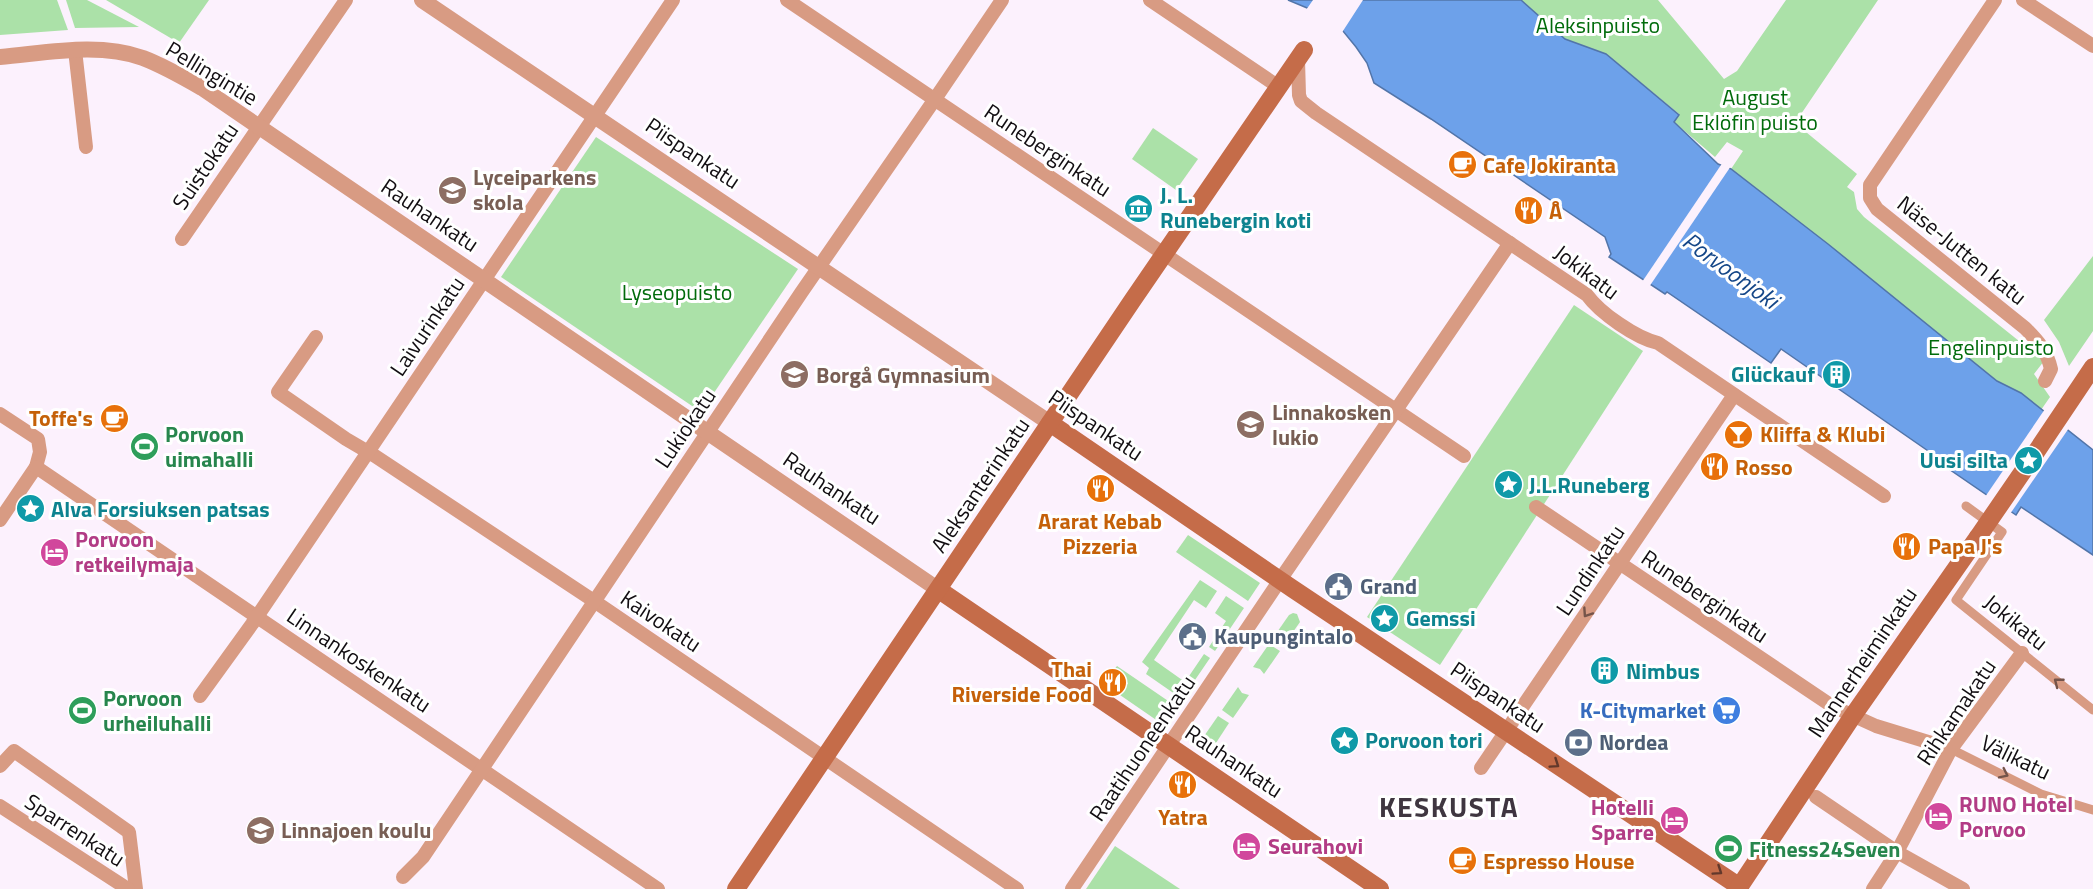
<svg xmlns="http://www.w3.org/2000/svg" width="2093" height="889" font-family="'Titillium Web',sans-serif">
  <rect width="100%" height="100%" fill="#fcf1fd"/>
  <g fill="#abe1a8">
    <polygon points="0,0 57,0 68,30 0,35"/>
    <polygon points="66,0 87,0 139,27 75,28"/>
    <polygon points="106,0 209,0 179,43"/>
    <polygon points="1519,0 1658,0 1724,79 1737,71 1786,0 1878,0 1795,123 1857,174 1847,187 1854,192 1857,209 1864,217 2044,361 2034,374 2050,397 2041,410 2021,393 1997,381 1731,169 1743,151 1727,142 1715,157 1674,122 1679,114 1606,54 1565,39"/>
    <polygon points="1153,128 1198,159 1176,190 1132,159"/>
    <polygon points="596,137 798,269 701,412 501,277"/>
    <polygon points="2093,256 2093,331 2069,366 2059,342 2044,320"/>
    <polygon points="1574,305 1643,351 1440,665 1367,617"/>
    <polygon points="1188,535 1260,583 1248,601 1176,552"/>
    <polygon points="1200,580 1217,591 1206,608 1194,600 1154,660 1185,682 1204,654 1210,658 1182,699 1146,674 1149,668 1142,662"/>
    <polygon points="1226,596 1244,608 1215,651 1209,647 1226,621 1215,613"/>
    <polygon points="1293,613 1297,614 1300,622 1284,645 1273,638 1289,615"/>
    <polygon points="1269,644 1280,651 1264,674 1260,669 1253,667"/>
    <polygon points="1117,666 1177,707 1165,726 1120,695 1128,683 1112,672"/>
    <polygon points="1238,687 1242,693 1249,695 1233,718 1222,710"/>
    <polygon points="1218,716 1229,723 1214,746 1205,747 1202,739"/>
    <polygon points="1115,846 1180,889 1086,889"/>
  </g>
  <polygon fill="#6da1ea" stroke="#5275a9" stroke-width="1.5" points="1288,0 1521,0 1565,39 1606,54 1679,115 1674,122 1718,164 1731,169 1828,244 1997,381 2021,393 2093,450 2093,555 2021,507 2016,515 1943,465 1944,462 1781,349 1771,363 1667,292 1665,294 1609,257 1611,254 1605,237 1431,119 1374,83 1367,63 1356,47 1343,31 1312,10"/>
  <g fill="#fcf1fd">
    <polygon points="1313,0 1363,0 1341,34 1324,21 1306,10"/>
    <polygon points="1723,162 1731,166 1649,287 1642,282"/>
    <polygon points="2045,409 2069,428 2010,514 1985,497"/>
  </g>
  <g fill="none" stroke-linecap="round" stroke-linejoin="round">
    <g stroke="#d89b83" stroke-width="9">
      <polyline points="1966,506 2002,532 1956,600 2093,710"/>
      <polyline points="1951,749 2041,794 2093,810"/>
    </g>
    <g stroke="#d89b83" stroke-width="14">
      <polyline points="787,0 1464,456"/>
      <polyline points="1150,0 1279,87"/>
      <path d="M1995,0l-125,185v13l7,11 148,119c13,13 22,23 26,41l-6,12"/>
      <polyline points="2023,0 2093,46"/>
      <polyline points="75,50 86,147"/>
      <path d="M1298,60l1,35 2,6 15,12 271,182c13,18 49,43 71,48l226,153"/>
      <polyline points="182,239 346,0"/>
      <polyline points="316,337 278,392 346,439 375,456 594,601 1017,889"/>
      <polyline points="0,414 38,439 40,452 36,467 0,520"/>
      <polyline points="36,467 658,889"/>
      <polyline points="1536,507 1832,706 1876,726 1951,749"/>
      <polyline points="200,696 252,624 673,0"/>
      <polyline points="0,766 14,751 129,832 136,889"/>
      <polyline points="1481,768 1734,395"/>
      <polyline points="1816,797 1897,852 1963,889"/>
      <polyline points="0,806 128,889"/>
      <polyline points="403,877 423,857 801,293 935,99 1002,0"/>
      <polyline points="1072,889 1280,580 1510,243"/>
      <polyline points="1873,889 1897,852 1951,749 2022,653"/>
    </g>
    <g stroke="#d89b83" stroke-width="16">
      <polyline points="422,0 1050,423"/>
      <path d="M0,57c47,-4 98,-15 143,1 21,8 40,19 59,30l737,502"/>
    </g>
    <g stroke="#c56c49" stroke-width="18">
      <polyline points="1050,423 1293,589 1740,887"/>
      <polyline points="2028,464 2093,367"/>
      <polyline points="939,590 1380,889"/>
      <polyline points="736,889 1132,301 1304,50"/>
      <polyline points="1738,889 1852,717 1978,537"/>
    </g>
    <polyline stroke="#c56c49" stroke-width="18" points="1978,537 2028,464"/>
  </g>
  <defs><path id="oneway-chevron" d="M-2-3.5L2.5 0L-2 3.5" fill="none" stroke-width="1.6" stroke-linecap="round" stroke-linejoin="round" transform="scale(1.5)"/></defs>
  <g stroke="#75544a">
    <use href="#oneway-chevron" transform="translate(1587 613) rotate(124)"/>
    <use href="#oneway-chevron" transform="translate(2058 682) rotate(-142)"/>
    <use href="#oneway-chevron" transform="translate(2004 774) rotate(26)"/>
  </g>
  <g stroke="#63382b">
    <use href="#oneway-chevron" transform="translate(1555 764) rotate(34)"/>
    <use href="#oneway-chevron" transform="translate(1718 871) rotate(34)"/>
  </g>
  <defs>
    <symbol id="cafe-disc" viewBox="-11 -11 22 22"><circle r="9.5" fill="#e8710a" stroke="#fff"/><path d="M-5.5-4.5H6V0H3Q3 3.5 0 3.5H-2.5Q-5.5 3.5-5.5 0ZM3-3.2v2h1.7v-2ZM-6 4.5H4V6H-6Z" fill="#fff"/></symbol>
    <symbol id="school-disc" viewBox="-11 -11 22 22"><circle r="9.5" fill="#8d6e63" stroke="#fff"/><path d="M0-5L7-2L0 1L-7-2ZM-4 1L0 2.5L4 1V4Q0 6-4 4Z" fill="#fff"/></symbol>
    <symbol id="museum-disc" viewBox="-11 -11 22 22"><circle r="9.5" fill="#0f9aa8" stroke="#fff"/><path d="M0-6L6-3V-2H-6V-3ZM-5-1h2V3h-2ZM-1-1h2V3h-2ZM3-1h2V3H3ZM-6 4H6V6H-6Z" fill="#fff"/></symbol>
    <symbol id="restaurant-disc" viewBox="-11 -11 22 22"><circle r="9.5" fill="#e8710a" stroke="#fff"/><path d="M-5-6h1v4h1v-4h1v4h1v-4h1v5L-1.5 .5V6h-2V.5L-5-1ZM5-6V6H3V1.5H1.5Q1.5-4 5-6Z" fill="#fff"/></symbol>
    <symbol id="building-disc" viewBox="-11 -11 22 22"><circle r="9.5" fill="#0f9aa8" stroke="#fff"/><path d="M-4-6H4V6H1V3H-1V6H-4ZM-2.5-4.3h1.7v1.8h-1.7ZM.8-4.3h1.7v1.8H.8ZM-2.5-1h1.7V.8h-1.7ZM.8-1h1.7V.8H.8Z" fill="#fff"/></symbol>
    <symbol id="bar-disc" viewBox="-11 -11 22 22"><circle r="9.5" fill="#e8710a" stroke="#fff"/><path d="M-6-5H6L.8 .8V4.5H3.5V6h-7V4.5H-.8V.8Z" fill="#fff"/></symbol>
    <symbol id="stadium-disc" viewBox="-11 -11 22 22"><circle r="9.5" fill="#2e9e5b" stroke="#fff"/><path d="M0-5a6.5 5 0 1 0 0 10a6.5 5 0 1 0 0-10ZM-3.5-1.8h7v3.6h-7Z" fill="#fff"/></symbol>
    <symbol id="sight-disc" viewBox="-11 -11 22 22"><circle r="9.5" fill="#0f9aa8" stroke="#fff"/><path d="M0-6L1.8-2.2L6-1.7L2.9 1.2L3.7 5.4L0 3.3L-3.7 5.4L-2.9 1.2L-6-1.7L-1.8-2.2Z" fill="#fff"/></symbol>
    <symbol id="hotel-disc" viewBox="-11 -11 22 22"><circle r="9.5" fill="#d1479c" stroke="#fff"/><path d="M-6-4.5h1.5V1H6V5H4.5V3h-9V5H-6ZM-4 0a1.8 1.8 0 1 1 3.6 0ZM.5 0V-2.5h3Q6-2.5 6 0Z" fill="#fff"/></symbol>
    <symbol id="civic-disc" viewBox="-11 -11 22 22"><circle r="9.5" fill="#5c6f8a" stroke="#fff"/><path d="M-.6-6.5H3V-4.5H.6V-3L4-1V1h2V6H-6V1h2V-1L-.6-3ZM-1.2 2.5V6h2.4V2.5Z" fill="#fff"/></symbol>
    <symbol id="supermarket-disc" viewBox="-11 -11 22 22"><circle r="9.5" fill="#3f7fe0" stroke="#fff"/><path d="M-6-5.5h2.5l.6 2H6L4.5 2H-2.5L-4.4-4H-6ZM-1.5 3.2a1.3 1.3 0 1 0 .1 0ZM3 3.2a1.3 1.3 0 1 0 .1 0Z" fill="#fff"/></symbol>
    <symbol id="bank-disc" viewBox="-11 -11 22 22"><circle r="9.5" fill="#5c6f8a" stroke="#fff"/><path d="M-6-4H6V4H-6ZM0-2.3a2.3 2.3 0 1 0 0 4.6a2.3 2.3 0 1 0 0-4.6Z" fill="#fff"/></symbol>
  </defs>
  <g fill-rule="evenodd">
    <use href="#cafe-disc" x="1446" y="148" width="33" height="33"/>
    <use href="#school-disc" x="436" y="174" width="33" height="33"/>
    <use href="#museum-disc" x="1122" y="192" width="33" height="33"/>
    <use href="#restaurant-disc" x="1512" y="194" width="33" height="33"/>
    <use href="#building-disc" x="1820" y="358" width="33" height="33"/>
    <use href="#school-disc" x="778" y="358" width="33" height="33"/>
    <use href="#cafe-disc" x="98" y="402" width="33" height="33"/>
    <use href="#school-disc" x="1234" y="408" width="33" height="33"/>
    <use href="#bar-disc" x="1722" y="418" width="33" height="33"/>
    <use href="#stadium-disc" x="128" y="430" width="33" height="33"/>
    <use href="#sight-disc" x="2012" y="444" width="33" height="33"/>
    <use href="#restaurant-disc" x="1698" y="450" width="33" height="33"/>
    <use href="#sight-disc" x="1492" y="468" width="33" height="33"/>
    <use href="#restaurant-disc" x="1084" y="472" width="33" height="33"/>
    <use href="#sight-disc" x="14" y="492" width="33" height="33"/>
    <use href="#restaurant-disc" x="1890" y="530" width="33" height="33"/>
    <use href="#hotel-disc" x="38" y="536" width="33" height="33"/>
    <use href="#civic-disc" x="1322" y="570" width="33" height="33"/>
    <use href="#sight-disc" x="1368" y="602" width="33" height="33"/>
    <use href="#civic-disc" x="1176" y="620" width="33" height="33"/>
    <use href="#building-disc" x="1588" y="654" width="33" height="33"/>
    <use href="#restaurant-disc" x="1096" y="666" width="33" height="33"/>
    <use href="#supermarket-disc" x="1710" y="694" width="33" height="33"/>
    <use href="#stadium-disc" x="66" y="694" width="33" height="33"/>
    <use href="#sight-disc" x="1328" y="724" width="33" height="33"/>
    <use href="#bank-disc" x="1562" y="726" width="33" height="33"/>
    <use href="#restaurant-disc" x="1166" y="768" width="33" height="33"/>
    <use href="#hotel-disc" x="1922" y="800" width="33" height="33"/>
    <use href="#hotel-disc" x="1658" y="804" width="33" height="33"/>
    <use href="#school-disc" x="244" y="814" width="33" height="33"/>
    <use href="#hotel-disc" x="1230" y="830" width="33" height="33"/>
    <use href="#stadium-disc" x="1712" y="832" width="33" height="33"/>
    <use href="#cafe-disc" x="1446" y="844" width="33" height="33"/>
  </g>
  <g text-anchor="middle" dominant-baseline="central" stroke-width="6" stroke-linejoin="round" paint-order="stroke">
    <g font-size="22" fill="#016b0b" stroke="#fff">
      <text x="1598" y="25">Aleksinpuisto</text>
      <text x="1755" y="97">August<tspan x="1755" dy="25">Eklöfin puisto</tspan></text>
      <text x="677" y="292">Lyseopuisto</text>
      <text x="1991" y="347">Engelinpuisto</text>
    </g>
    <g font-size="22" fill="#120e12" stroke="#fff">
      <text transform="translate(212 73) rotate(31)">Pellingintie</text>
      <text transform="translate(1048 150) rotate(34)">Runeberginkatu</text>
      <text transform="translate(693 153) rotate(34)">Piispankatu</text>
      <text transform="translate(205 166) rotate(-56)">Suistokatu</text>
      <text transform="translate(430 215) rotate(34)">Rauhankatu</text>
      <text transform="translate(1962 250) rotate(39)">Näse-Jutten katu</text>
      <text transform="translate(1587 272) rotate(37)">Jokikatu</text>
      <text transform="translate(427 326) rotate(-56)">Laivurinkatu</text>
      <text transform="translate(1096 425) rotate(34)">Piispankatu</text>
      <text transform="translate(685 428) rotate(-56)">Lukiokatu</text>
      <text transform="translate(980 485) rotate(-56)">Aleksanterinkatu</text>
      <text transform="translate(832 488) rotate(34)">Rauhankatu</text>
      <text transform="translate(1590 570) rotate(-56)">Lundinkatu</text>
      <text transform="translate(1705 596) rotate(34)">Runeberginkatu</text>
      <text transform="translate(661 621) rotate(34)">Kaivokatu</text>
      <text transform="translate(2016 622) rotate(39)">Jokikatu</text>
      <text transform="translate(359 660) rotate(34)">Linnankoskenkatu</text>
      <text transform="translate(1862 662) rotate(-56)">Mannerheiminkatu</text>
      <text transform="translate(1498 697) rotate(34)">Piispankatu</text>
      <text transform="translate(1956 712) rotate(-56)">Rihkamakatu</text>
      <text transform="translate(1142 748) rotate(-56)">Raatihuoneenkatu</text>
      <text transform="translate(2016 757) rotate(26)">Välikatu</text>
      <text transform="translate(1234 761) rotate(34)">Rauhankatu</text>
      <text transform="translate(75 830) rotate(33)">Sparrenkatu</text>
    </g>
    <g font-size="22" font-weight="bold" fill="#c56008" stroke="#fff" text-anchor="start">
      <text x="1483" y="165">Cafe Jokiranta</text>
      <text x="1549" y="211">Å</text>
      <text x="93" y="418" text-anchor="end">Toffe's</text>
      <text x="1760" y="434">Kliffa &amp; Klubi</text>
      <text x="1735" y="467">Rosso</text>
      <text x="1100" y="521" text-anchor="middle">Ararat Kebab<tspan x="1100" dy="25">Pizzeria</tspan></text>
      <text x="1928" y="546">Papa J's</text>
      <text x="1092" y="669" text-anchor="end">Thai<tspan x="1092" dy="25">Riverside Food</tspan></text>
      <text x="1183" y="817" text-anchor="middle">Yatra</text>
      <text x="1483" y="861">Espresso House</text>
    </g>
    <g font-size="22" font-weight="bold" fill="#785e54" stroke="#fff" text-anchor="start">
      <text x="473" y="177">Lyceiparkens<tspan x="473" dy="25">skola</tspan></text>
      <text x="816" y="375">Borgå Gymnasium</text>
      <text x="1272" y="412">Linnakosken<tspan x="1272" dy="25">lukio</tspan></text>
      <text x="281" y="830">Linnajoen koulu</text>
    </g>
    <g font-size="22" font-weight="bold" fill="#0d838f" stroke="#fff" text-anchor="start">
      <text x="1160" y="195">J. L.<tspan x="1160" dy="25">Runebergin koti</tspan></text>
      <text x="1815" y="374" text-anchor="end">Glückauf</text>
      <text x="2008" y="460" text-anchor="end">Uusi silta</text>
      <text x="1529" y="485">J.L.Runeberg</text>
      <text x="51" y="509">Alva Forsiuksen patsas</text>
      <text x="1406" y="618">Gemssi</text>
      <text x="1626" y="671">Nimbus</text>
      <text x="1365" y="740">Porvoon tori</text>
    </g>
    <g font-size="22" font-weight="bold" fill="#27864d" stroke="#fff" text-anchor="start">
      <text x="165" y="434">Porvoon<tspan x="165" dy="25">uimahalli</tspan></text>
      <text x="103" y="698">Porvoon<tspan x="103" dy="25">urheiluhalli</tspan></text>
      <text x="1749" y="849">Fitness24Seven</text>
    </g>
    <g font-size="22" font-weight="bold" fill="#b23c85" stroke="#fff" text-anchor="start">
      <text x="75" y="539">Porvoon<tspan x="75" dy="25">retkeilymaja</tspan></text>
      <text x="1959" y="804">RUNO Hotel<tspan x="1959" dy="25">Porvoo</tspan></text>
      <text x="1654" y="807" text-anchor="end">Hotelli<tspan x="1654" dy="25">Sparre</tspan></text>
      <text x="1268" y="846">Seurahovi</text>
    </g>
    <g font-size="22" font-weight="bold" fill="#4e5e75" stroke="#fff" text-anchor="start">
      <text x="1360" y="586">Grand</text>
      <text x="1214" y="636">Kaupungintalo</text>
      <text x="1599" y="742">Nordea</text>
    </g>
    <g font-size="22" font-weight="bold" fill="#366cbe" stroke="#fff" text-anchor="end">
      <text x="1706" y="710">K-Citymarket</text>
    </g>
    <g font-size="24" font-style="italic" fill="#154788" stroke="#fff">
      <text transform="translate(1731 270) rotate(36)">Porvoonjoki</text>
    </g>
    <g font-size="28" font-weight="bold" letter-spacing="1.5" fill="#3f3640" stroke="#fff">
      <text x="1449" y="806">KESKUSTA</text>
    </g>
  </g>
</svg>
